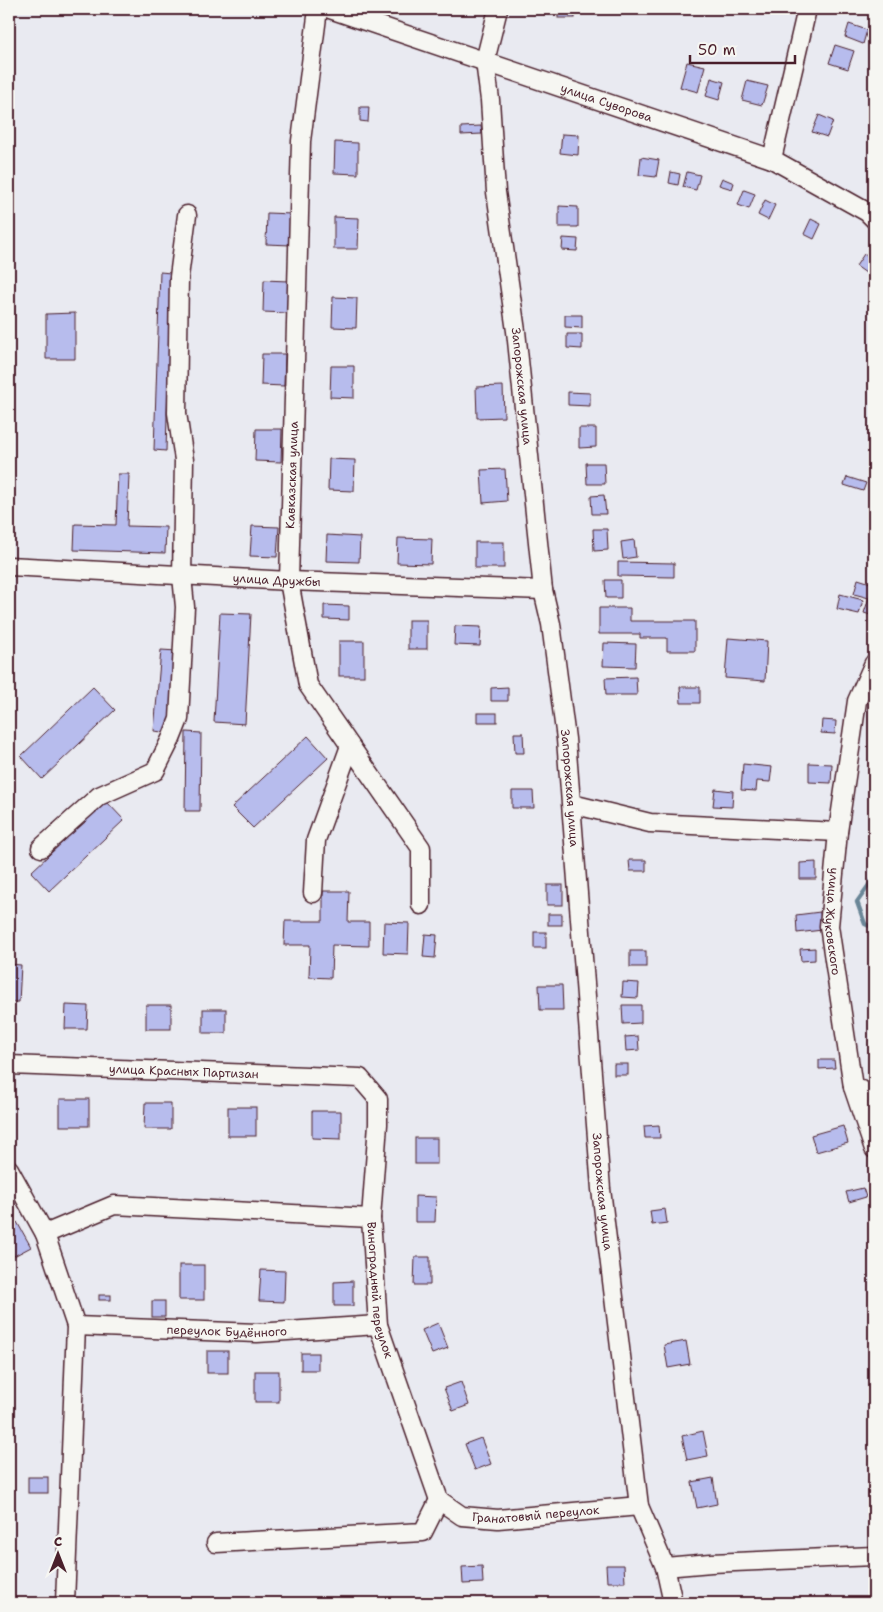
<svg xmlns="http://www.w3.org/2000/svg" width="883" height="1612" font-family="'Shantell Sans',sans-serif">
  <rect width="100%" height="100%" fill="#e9eaf1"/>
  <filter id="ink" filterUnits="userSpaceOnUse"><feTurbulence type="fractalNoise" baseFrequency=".02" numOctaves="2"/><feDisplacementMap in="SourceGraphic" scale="10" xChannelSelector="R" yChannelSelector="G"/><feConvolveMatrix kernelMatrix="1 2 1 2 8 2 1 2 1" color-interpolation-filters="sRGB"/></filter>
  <g filter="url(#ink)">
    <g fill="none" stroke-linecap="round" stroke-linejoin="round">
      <polyline stroke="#6a8697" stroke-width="4.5" points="874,878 857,902 865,924 874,928"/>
    </g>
    <g fill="#b7bced" stroke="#4a1f2b">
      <rect x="558" y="9" width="17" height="9"/>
      <polygon points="849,24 867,30 863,44 845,37"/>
      <polygon points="835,45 854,51 848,69 829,63"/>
      <polygon points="687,62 705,66 698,92 680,87"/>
      <polygon points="711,78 724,82 719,100 706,96"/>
      <polygon points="747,81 768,86 762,105 742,100"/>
      <polygon points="360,107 369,107 368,122 360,121"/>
      <polygon points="819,115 833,121 827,137 812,132"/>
      <polygon points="481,126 482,134 461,135 461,127"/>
      <polygon points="562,134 579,135 578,155 560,153"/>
      <polygon points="335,142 358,143 358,174 334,173"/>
      <polygon points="641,157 659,160 656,177 639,175"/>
      <polygon points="671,172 680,174 678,185 669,183"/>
      <polygon points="687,172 700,175 696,190 683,187"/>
      <polygon points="722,178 734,183 732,189 719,185"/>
      <polygon points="744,190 755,194 749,209 738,205"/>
      <polygon points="765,200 775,205 768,220 758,215"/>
      <polygon points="559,206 578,207 578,227 559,227"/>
      <polygon points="267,213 292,214 291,245 266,244"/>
      <polygon points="334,217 359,218 358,249 334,249"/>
      <polygon points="811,219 821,224 814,239 804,234"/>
      <polygon points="563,238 578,239 577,251 562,250"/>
      <polygon points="864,254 874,261 866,273 856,266"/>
      <polygon points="160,272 171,273 166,451 154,450"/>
      <polygon points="264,280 288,281 287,313 263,312"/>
      <polygon points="333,297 357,298 356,328 332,327"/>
      <polygon points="75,313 75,359 46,359 46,314"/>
      <polygon points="565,315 582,315 582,328 565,327"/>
      <polygon points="567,334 582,334 582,349 567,348"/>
      <polygon points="262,354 285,354 284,386 261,385"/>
      <polygon points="331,366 354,366 354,398 330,397"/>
      <polygon points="503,386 504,417 477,418 476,387"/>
      <polygon points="568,392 590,393 590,406 568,405"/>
      <polygon points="579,428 596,428 596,447 579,448"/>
      <polygon points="256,429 282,429 281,462 255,461"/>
      <polygon points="329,459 355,460 354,491 328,490"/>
      <polygon points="586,463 604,463 605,484 587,484"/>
      <polygon points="505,469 507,501 483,503 481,470"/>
      <polygon points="118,474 129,474 127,526 166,527 165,553 74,550 75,524 116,525"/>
      <polygon points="847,477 866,483 863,491 844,485"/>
      <polygon points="604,495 606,514 592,514 591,496"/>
      <polygon points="252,526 279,527 277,557 250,556"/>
      <polygon points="593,529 607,529 608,550 594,551"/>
      <polygon points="327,535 360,537 359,562 326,561"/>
      <polygon points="398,538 432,539 431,564 397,563"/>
      <polygon points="634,540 636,557 623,559 621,542"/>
      <rect x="475" y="542" width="29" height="26"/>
      <polygon points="618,562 674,563 674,577 618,576"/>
      <polygon points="858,579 874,584 874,616 864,613 869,598 854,594"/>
      <polygon points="605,580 621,580 621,598 606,598"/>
      <polygon points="840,594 863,600 859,614 837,609"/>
      <polygon points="324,605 349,606 349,620 324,619"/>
      <polygon points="599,608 630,608 630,621 695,621 695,651 667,651 667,638 640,638 640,634 599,634"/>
      <polygon points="220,613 251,614 245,724 214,722"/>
      <rect x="408" y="620" width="19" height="29"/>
      <polygon points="455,626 481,627 480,646 454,645"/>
      <polygon points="728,638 767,641 765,681 725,678"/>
      <rect x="339" y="641" width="25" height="35"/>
      <polygon points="604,643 636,644 635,667 603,666"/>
      <polygon points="161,650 177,651 170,733 154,731"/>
      <polygon points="636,677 637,695 606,695 605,678"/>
      <polygon points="93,687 115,710 42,779 21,756"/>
      <polygon points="508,687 508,701 491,701 491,688"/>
      <polygon points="680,687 700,687 700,703 681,703"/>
      <rect x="477" y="713" width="20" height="9"/>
      <polygon points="822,720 836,721 835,734 821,733"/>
      <polygon points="186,732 201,733 200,811 185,811"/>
      <polygon points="514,733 523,733 524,753 515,753"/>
      <polygon points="308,736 328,758 253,828 232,807"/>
      <polygon points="809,763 832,764 831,783 809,782"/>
      <polygon points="743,764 772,767 770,782 757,781 756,791 741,790"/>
      <polygon points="715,789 733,791 732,807 713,806"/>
      <polygon points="512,791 533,791 534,808 512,808"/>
      <polygon points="106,801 124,820 49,891 31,872"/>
      <polygon points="629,860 646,860 646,871 630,871"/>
      <polygon points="816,862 816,879 800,879 800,863"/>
      <rect x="547" y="885" width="16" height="20"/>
      <polygon points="323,891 349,891 348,922 369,922 369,946 332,945 331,978 309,977 310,945 284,945 285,921 323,921"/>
      <polygon points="820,912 822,930 797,933 796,915"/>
      <rect x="548" y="914" width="14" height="11"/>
      <polygon points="384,922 409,923 408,954 383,953"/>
      <rect x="534" y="932" width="12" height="16"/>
      <polygon points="425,934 437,935 435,958 423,957"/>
      <polygon points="815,948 815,960 801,961 800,949"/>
      <rect x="630" y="951" width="16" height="16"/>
      <polygon points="9,964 21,965 19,1002 9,1002"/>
      <polygon points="623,982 639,983 638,998 622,997"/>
      <polygon points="539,985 562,985 563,1010 540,1010"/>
      <polygon points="66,1005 88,1006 87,1029 65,1029"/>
      <rect x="146" y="1005" width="25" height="24"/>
      <polygon points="622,1005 641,1005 641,1023 623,1024"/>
      <rect x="203" y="1009" width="23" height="24"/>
      <polygon points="638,1036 639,1050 626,1051 625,1037"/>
      <polygon points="819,1060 834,1060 835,1068 819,1069"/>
      <rect x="614" y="1064" width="14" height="11"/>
      <rect x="60" y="1099" width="29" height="27"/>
      <polygon points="145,1103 171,1103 171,1129 144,1129"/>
      <rect x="228" y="1107" width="28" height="29"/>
      <polygon points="312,1111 341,1111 341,1139 312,1138"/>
      <polygon points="659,1125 660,1138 645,1138 644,1126"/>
      <polygon points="843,1126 848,1143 816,1152 811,1135"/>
      <rect x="415" y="1138" width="22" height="26"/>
      <polygon points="863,1188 866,1197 849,1202 846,1192"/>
      <polygon points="415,1196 436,1197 435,1222 415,1222"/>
      <polygon points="665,1209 667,1223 652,1225 650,1211"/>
      <polygon points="17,1222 31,1247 12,1257 9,1251 9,1227"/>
      <polygon points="874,1239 874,1262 870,1240"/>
      <polygon points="415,1257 430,1257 430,1285 414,1285"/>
      <rect x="179" y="1265" width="25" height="35"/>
      <polygon points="261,1270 285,1271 284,1302 259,1301"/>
      <polygon points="353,1281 353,1306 334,1306 334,1282"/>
      <rect x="99" y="1295" width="12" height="5"/>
      <rect x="152" y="1301" width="13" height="16"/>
      <polygon points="438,1323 448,1348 432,1354 422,1330"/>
      <polygon points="686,1341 690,1364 668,1368 664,1345"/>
      <rect x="207" y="1351" width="21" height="22"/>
      <rect x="301" y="1353" width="17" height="17"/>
      <rect x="255" y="1371" width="24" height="31"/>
      <polygon points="461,1382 469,1405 453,1411 444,1388"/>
      <polygon points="703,1431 708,1456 687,1460 682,1436"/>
      <polygon points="481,1438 491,1464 475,1470 465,1444"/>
      <rect x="28" y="1477" width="20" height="16"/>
      <polygon points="713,1478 717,1504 697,1508 692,1482"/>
      <polygon points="606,1565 624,1565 625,1582 607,1582"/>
      <polygon points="482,1566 483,1583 463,1584 462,1567"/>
    </g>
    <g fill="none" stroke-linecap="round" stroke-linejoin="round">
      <defs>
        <g id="minor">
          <polyline points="318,9 301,141 289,581 308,685 421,848 421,905"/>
          <path id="s1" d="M330,9l442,150 95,53 7,7"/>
          <path id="s2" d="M498,9l-13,52 5,39 6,92 20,139 27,259 8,34 15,115 35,450 38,317 26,61 8,36"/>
          <polyline points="772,159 807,9"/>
          <path id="s3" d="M9,566l280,15 254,9"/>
          <path id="s4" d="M874,663l-17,38 -19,131 -9,94 24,161 21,62"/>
          <polyline points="572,804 650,823 838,832"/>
          <polyline points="41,848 99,796 155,771 171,739 179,719 185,607 182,576 184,460 177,413 179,277 187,215"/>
          <polyline points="313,893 316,840 350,746"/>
          <path id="s5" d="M9,1065l351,13 18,21v25l-7,94 7,107 61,175"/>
          <polyline points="853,1087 874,1095"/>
          <polyline points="9,1169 45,1234 76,1326 65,1603"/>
          <polyline points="45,1234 114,1205 371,1218"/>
          <path id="s6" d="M76,1326l181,7 121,-8"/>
          <path id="s7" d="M439,1500l23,16 36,3 141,-13"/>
          <polyline points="216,1543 423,1532 439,1500"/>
          <polyline points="665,1567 711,1563 874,1556"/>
        </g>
      </defs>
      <use href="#minor" stroke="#4a1f2b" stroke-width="21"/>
      <use href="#minor" stroke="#f6f6f2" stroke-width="18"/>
    </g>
  </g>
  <g text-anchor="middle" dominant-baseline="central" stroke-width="4" stroke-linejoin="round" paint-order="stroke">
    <g font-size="12" fill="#4a1f2b" stroke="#f6f6f2">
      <text stroke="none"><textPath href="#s1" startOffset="292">улица Суворова</textPath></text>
      <text stroke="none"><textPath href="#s2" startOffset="381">Запорожская улица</textPath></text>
      <text transform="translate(292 475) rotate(-88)">Кавказская улица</text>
      <text stroke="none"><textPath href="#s3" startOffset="268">улица Дружбы</textPath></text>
      <text stroke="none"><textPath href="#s2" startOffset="786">Запорожская улица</textPath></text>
      <text stroke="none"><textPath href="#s4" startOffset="264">улица Жуковского</textPath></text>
      <text stroke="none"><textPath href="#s5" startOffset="175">улица Красных Партизан</textPath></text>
      <text stroke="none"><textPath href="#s2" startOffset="1191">Запорожская улица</textPath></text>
      <text stroke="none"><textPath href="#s5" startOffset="571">Виноградный переулок</textPath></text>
      <text stroke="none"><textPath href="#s6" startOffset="151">переулок Будённого</textPath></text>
      <text stroke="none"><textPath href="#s7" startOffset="102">Гранатовый переулок</textPath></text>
    </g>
  </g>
  <rect width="883" height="1612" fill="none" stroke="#f6f6f2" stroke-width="30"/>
  <rect x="15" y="15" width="853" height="1582" fill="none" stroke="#4a1f2b" stroke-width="2" filter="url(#ink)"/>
  <g transform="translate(58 1554)" stroke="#f6f6f2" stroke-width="4" paint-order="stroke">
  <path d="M0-4L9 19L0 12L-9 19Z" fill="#4a1f2b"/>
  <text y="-8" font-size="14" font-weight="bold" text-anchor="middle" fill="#4a1f2b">С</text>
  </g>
  <path d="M690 55v8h105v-8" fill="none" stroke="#4a1f2b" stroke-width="2.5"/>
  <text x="698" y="55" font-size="15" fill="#4a1f2b" stroke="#f6f6f2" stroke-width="4" paint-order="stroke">50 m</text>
</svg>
